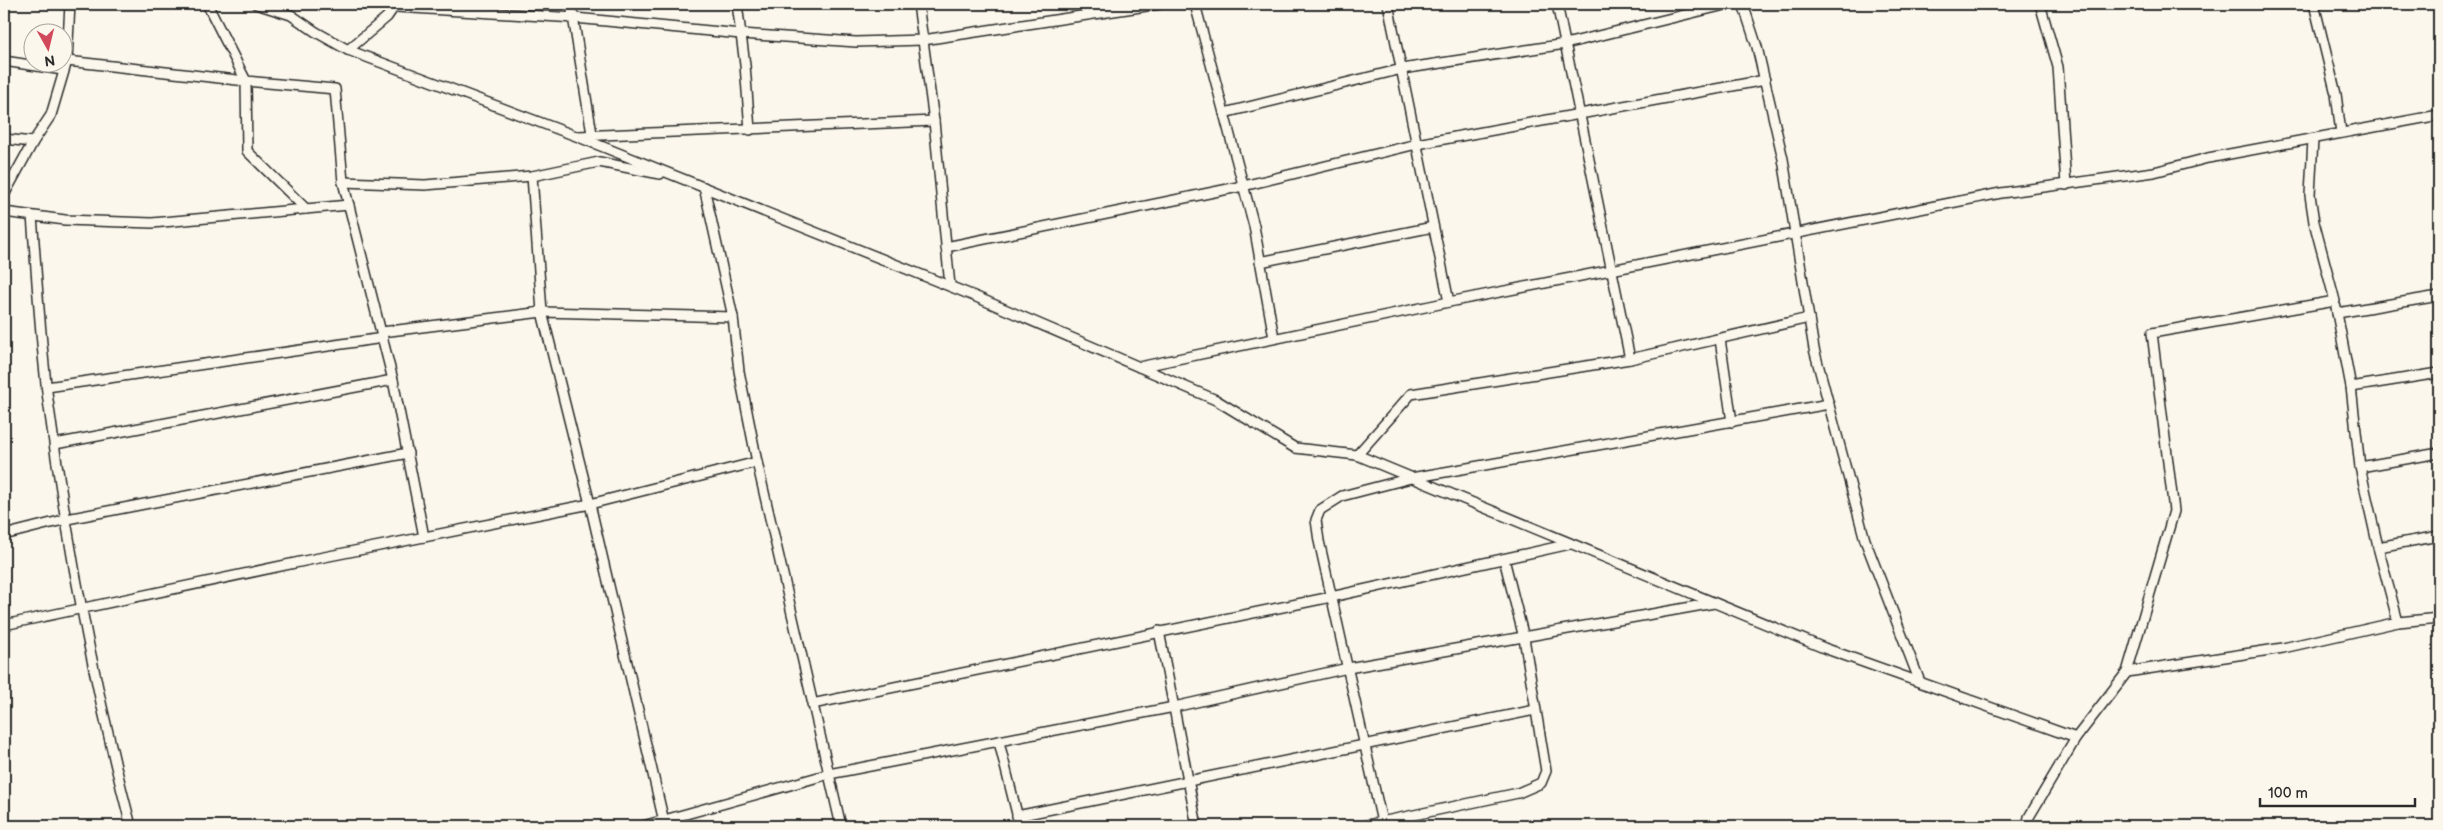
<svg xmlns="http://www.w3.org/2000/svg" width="2443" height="830" font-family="'Balsamiq Sans',sans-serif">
  <rect width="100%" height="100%" fill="#fbf7ec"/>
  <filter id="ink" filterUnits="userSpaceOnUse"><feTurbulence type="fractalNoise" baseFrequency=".02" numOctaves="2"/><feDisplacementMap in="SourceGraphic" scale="10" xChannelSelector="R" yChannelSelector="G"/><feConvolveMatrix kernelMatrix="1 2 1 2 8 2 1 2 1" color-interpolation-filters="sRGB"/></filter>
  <g filter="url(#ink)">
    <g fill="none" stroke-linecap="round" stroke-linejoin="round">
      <defs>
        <g id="street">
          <polyline points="207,4 246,81 335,89 343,182 393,380 424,537"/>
          <polyline points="256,4 291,15 316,32 348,50 576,136 974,296 1216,400 1295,448 1357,455 1824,648 2076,738"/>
          <polyline points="571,4 592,134"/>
          <polyline points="737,4 745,65 750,130"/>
          <polyline points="918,4 934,121 950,286"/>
          <polyline points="1195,4 1254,226 1274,338"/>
          <polyline points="1388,4 1449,302"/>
          <polyline points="1557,4 1630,359"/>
          <polyline points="1743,4 1757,47 1783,159 1814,349 1865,540 1920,682"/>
          <polyline points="2040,4 2058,67 2066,185"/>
          <polyline points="2314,4 2336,94 2341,133"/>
          <polyline points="396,7 575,18 741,34 856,42 923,40 1160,4"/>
          <polyline points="348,50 387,17 396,4"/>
          <polyline points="4,61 63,70"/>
          <polyline points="67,61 246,81 247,151 306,209"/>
          <polyline points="1224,113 1402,69 1565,44 1729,4"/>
          <polyline points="578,136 934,121"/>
          <polyline points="4,139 33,142"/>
          <polyline points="532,176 542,312 590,504 665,826"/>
          <polyline points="343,182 425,185 532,176 599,162 660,174"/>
          <polyline points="704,187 733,317 739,371 757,462 841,826"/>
          <polyline points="4,195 33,142 51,115 67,61 70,4"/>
          <polyline points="4,212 65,220 152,223 349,205"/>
          <path d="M32,216c5,61 8,123 16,184 19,144 46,286 83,426"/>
          <polyline points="946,247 1243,186 1417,144 1765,80"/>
          <polyline points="1260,262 1433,227"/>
          <polyline points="2336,307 2337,313 2439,296"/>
          <polyline points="2337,313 2351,387 2360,467 2378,547 2398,622"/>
          <polyline points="382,332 542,312 733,317"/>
          <polyline points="1720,339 1732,422"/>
          <polyline points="1139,367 1449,302 2001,193 2154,172 2208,158 2439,115"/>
          <polyline points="47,387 383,338"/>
          <polyline points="2351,387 2439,373"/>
          <polyline points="55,444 393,380"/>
          <polyline points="1357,455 1411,394 1630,359 1809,318"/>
          <polyline points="2360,467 2439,453"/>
          <polyline points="4,535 67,519 408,453"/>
          <polyline points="2378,547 2439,536"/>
          <polyline points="4,625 309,560 590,504 757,462"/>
          <polyline points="1159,631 1197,826"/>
          <polyline points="2127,672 2283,648 2398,622 2439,618"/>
          <polyline points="812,704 1331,597 1570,544"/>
          <polyline points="999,742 1020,826"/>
          <polyline points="1017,816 1535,710"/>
          <polyline points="1382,822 1319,541 1316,520 1320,510 1342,496 1411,478 1829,404"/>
          <polyline points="643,826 829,774 1174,707 1348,668 1714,603"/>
          <polyline points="1362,826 1518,793 1541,783 1546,771 1524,638 1504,559"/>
          <polyline points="2027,826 2029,817 2076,738 2127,672 2174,511 2152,333 2335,301 2314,222 2310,195 2313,139"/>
        </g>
      </defs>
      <use href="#street" stroke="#2b2b2b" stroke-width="12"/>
      <use href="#street" stroke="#fbf7ec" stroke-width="9"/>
    </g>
  </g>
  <rect width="2443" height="830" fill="none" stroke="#fbf7ec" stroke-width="20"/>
  <rect x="10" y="10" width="2423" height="810" fill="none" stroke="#2b2b2b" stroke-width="2" filter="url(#ink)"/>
  <g transform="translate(48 48) rotate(172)"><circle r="24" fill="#fbf7ec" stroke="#a8a59f"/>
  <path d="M0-4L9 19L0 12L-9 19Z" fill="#d1495b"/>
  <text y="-8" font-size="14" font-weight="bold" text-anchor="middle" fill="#2b2b2b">N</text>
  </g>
  <path d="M2260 798v8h155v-8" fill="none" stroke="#2b2b2b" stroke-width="2.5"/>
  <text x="2268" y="798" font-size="15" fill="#2b2b2b" stroke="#fbf7ec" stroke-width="4" paint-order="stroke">100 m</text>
</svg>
